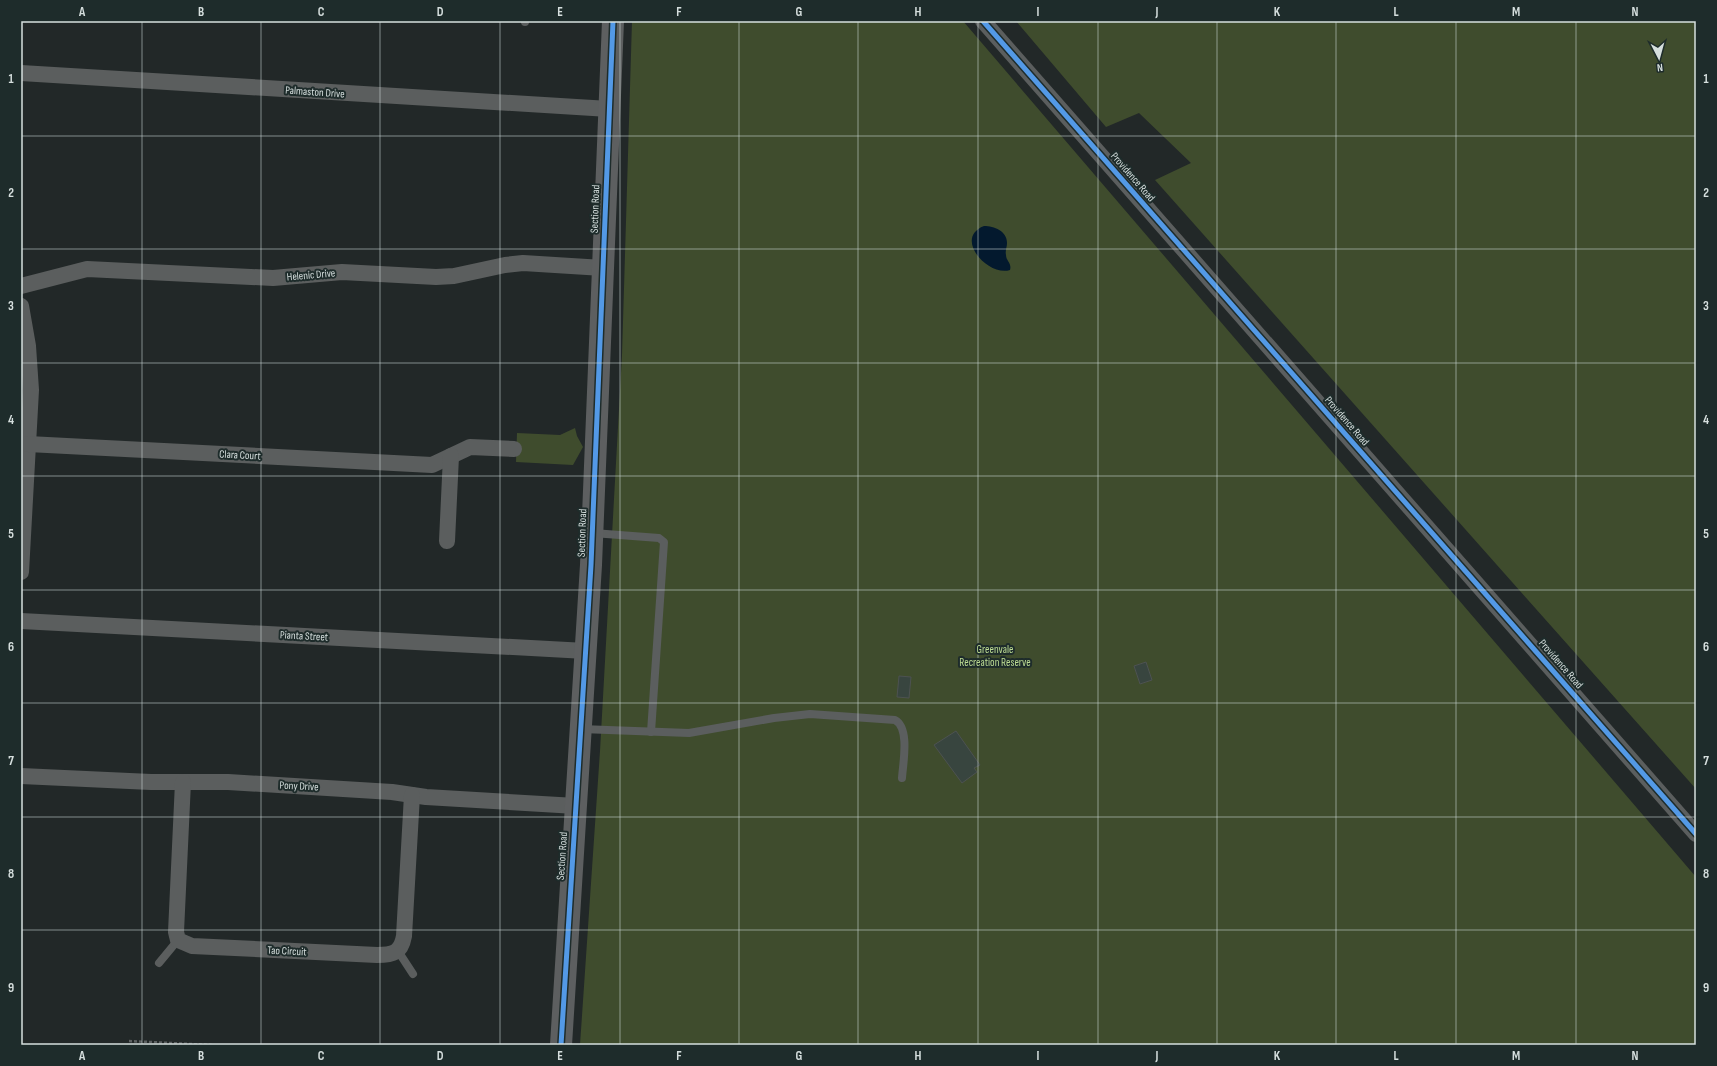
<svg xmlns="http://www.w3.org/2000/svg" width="1717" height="1066" font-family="'Sofia Sans Condensed',sans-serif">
  <rect width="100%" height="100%" fill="#222828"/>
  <g fill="#3f4c2d">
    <polygon points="632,21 963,21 1696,877 1696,1045 580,1045 600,751 622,355"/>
    <polygon points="1016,21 1696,21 1696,789 1155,180 1191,163 1139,113 1106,127"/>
    <polygon points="575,428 577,436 583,447 573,465 516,462 517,433 560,435"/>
  </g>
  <path fill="#03192e" d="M984,226c10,0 23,5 23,17 0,4 -2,8 -1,12 0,6 6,8 4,15 -22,7 -57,-32 -26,-44z"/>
  <g fill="#38453f" stroke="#4d5251">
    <polygon points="1146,662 1152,680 1140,684 1134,666"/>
    <polygon points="899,676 911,677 909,698 897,697"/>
    <polygon points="956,731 980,765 974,768 977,772 962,783 934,745"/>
  </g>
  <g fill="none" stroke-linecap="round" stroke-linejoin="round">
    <polyline stroke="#5e6263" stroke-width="2.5" stroke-dasharray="3 2" stroke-linecap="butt" points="129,1041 212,1045"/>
    <g stroke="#5b5e5e" stroke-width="8">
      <polyline points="525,22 525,21"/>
      <polyline points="593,533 659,538 664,542 651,732"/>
      <path d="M581,729l108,4 85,-15 36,-4 85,6c15,8 8,43 7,58"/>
      <polyline points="398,951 413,974"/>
      <polyline points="159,963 178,940"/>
    </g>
    <g stroke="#5b5e5e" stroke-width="16">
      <polyline points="983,21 1696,834"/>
      <polyline points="21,73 609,109"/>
      <polyline points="21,286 87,269 273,278 342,272 436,277 454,276 505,265 523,263 603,268"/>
      <polyline points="21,306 28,346 31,390 21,572"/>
      <polyline points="28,444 432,465 470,447 514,449"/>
      <polyline points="447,541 451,456"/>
      <polyline points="21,621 586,651"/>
      <polyline points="21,776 151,782 228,782 392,792 426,797 576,806"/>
      <path d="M183,782l-7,150 2,8 14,6 185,9c16,0 24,-2 27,-19l8,-141"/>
    </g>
    <polyline stroke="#5d5f60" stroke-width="22" points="561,1045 591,565 613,21"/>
    <defs>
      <g id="cycleway">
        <polyline points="983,21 1696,834"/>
        <polyline points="561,1045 591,565 613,21"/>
      </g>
    </defs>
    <use href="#cycleway" stroke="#1e2c2b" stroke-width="8"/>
    <use href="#cycleway" stroke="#5399e6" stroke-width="5"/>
  </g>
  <path fill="none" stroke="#d6dfde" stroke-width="1" stroke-opacity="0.55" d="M142,21v1024M261,21v1024M380,21v1024M500,21v1024M620,21v1024M739,21v1024M858,21v1024M978,21v1024M1098,21v1024M1217,21v1024M1336,21v1024M1456,21v1024M1576,21v1024M21,136h1675M21,249h1675M21,363h1675M21,476h1675M21,590h1675M21,703h1675M21,817h1675M21,930h1675"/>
  <g text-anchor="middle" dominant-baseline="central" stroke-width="4" stroke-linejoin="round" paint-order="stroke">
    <g font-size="11" fill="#d6dfde" stroke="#1e2c2b">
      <text transform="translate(315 92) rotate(4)">Palmaston Drive</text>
      <text transform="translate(1133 177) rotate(49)">Providence Road</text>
      <text transform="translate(595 209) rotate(-88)">Section Road</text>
      <text transform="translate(311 275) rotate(-5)">Helenic Drive</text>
      <text transform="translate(1347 421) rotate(49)">Providence Road</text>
      <text transform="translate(240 455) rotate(3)">Clara Court</text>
      <text transform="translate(582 533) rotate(-88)">Section Road</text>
      <text transform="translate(304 636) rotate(3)">Pianta Street</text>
      <text transform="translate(1561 664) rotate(49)">Providence Road</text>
      <text transform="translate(299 786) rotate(3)">Pony Drive</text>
      <text transform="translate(562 856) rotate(-86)">Section Road</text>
      <text transform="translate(287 951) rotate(3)">Tao Circuit</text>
    </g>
    <g font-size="11" fill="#bddc93" stroke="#1e2c2b">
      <text x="995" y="649">Greenvale<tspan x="995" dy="13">Recreation Reserve</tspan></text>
    </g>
  </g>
  <rect width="1717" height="1066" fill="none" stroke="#1e2c2b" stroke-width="44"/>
  <g transform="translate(1659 58) rotate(174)" stroke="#1e2c2b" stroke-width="3" paint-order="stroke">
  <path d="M0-3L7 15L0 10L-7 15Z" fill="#d6dfde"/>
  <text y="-6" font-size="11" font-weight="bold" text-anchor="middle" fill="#d6dfde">N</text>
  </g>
  <rect x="22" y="22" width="1673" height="1022" fill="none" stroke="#d6dfde" stroke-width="1.5"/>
  <g font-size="13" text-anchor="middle" font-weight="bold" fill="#d6dfde">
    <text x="82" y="16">A</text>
    <text x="201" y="16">B</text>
    <text x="321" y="16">C</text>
    <text x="440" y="16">D</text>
    <text x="560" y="16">E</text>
    <text x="679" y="16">F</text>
    <text x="799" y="16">G</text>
    <text x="918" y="16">H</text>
    <text x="1038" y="16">I</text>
    <text x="1157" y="16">J</text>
    <text x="1277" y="16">K</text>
    <text x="1396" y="16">L</text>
    <text x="1516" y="16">M</text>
    <text x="1635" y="16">N</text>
    <text x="11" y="83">1</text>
    <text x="1706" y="83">1</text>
    <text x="11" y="197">2</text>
    <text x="1706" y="197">2</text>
    <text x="11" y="310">3</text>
    <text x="1706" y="310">3</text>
    <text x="11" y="424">4</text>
    <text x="1706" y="424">4</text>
    <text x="11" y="538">5</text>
    <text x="1706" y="538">5</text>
    <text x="11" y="651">6</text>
    <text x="1706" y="651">6</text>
    <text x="11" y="765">7</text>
    <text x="1706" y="765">7</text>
    <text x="11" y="878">8</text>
    <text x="1706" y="878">8</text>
    <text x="11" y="992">9</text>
    <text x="1706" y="992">9</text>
    <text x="82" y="1060">A</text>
    <text x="201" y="1060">B</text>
    <text x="321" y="1060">C</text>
    <text x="440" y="1060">D</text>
    <text x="560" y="1060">E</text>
    <text x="679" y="1060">F</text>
    <text x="799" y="1060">G</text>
    <text x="918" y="1060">H</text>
    <text x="1038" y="1060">I</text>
    <text x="1157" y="1060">J</text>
    <text x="1277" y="1060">K</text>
    <text x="1396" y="1060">L</text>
    <text x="1516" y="1060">M</text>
    <text x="1635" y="1060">N</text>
  </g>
</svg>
